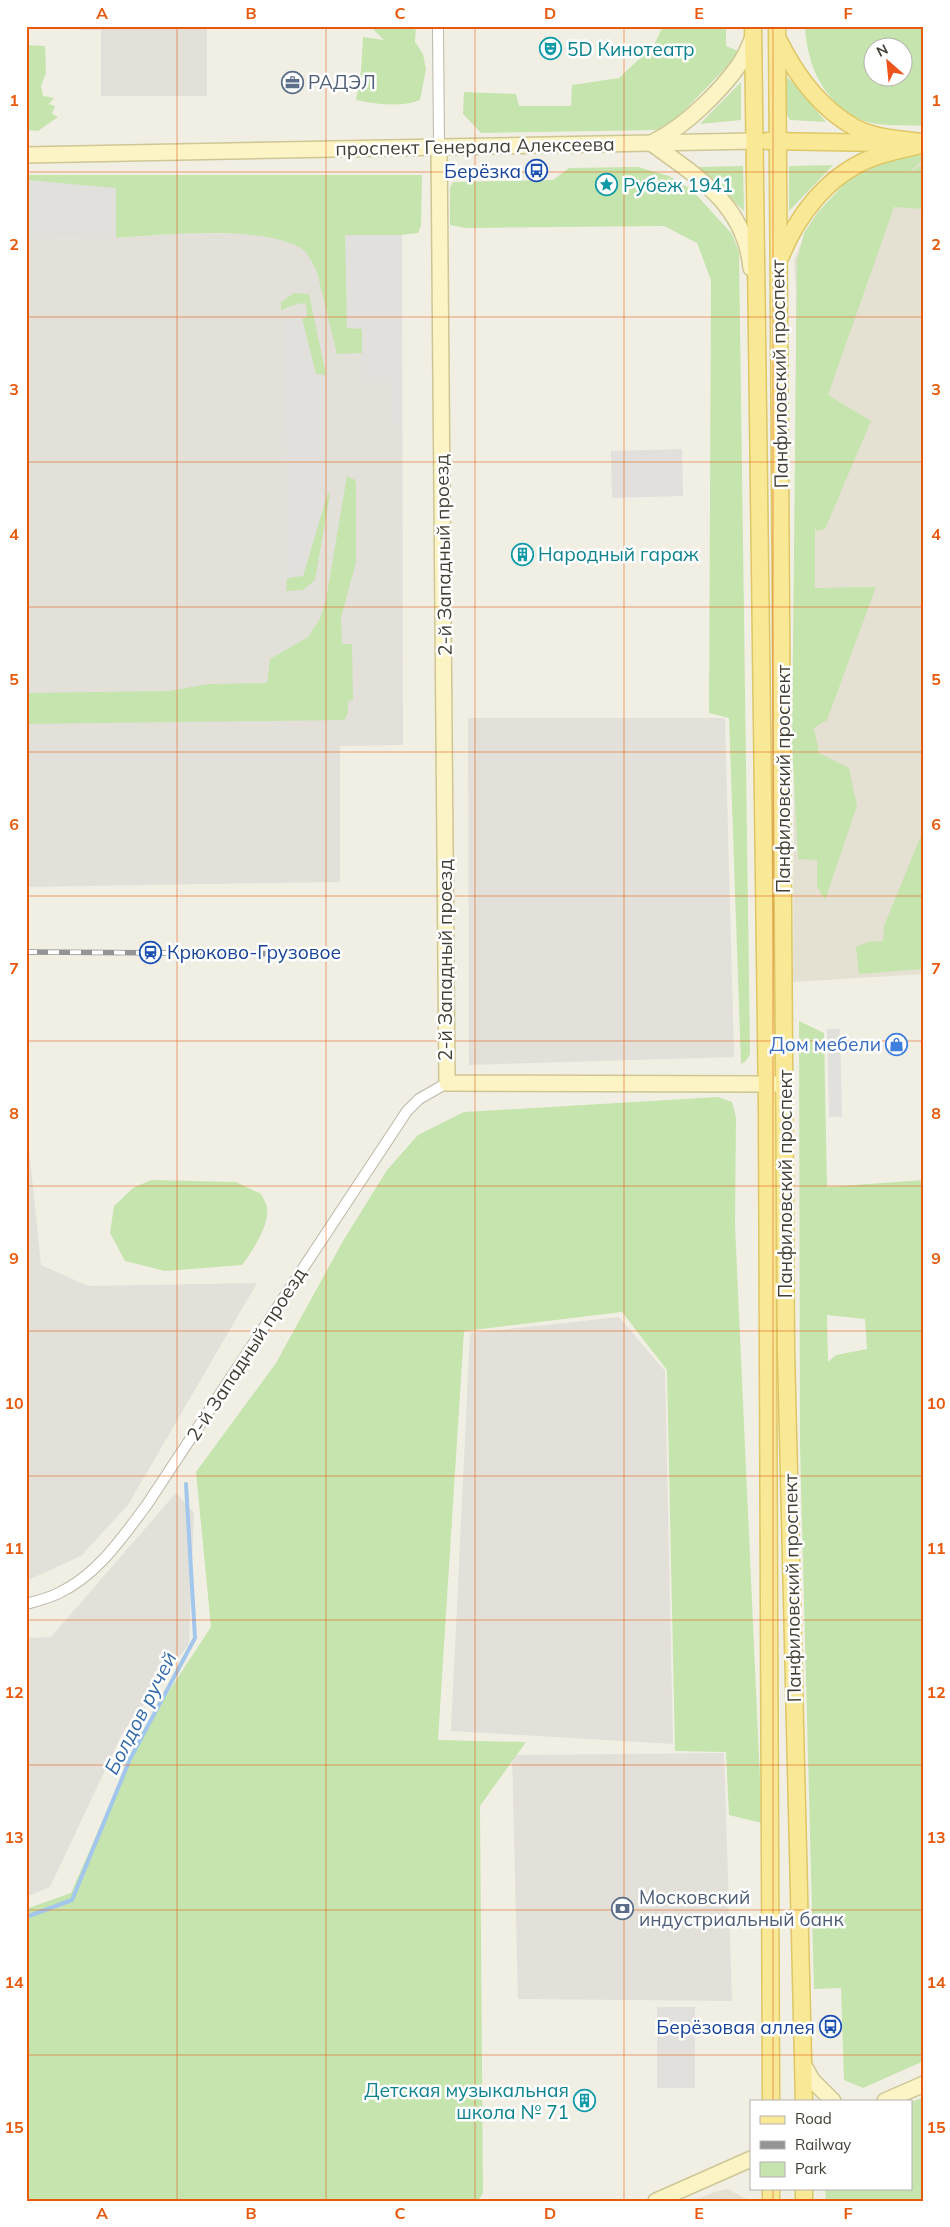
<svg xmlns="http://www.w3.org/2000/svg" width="950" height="2227" font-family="Mulish,sans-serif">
  <rect width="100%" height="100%" fill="#f1efe4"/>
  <g fill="#e5e1d2">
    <polygon points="924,159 924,974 793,982 796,291 794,260 805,234 882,160"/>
    <polygon points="728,2189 750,2201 692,2201 714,2192"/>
  </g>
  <g fill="#e3e0d9">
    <polygon points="80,26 207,26 207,96 101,96 101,30 80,30"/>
    <polygon points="192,233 402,235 403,745 340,746 340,882 26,887 26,239 116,238"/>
    <polygon points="468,718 725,718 734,1057 469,1065"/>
    <polygon points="26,1119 41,1265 88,1286 257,1283 128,1505 81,1556 26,1581"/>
    <polygon points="619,1317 665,1371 673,1744 451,1731 470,1333"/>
    <polygon points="176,1493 194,1513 189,1644 123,1732 50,1887 26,1897 26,1638 51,1637"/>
    <polygon points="724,1753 732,2001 518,1999 512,1755"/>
  </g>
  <g fill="#c6e4ae" fill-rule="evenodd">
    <path d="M370,26h46l-1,16 8,12 3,15 -6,31c-20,8 -44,4 -64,0l5,-29 2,-34 21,3z"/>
    <polygon points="663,26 726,26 726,46 741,52 678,117 656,130 481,133 463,114 464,92 516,94 519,106 571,106 572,85 619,78 654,45"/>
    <path d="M805,26h119v100c-19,-1 -48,1 -65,-7 -37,-19 -52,-54 -54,-93zM872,48h30v30h-30z"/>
    <polygon points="26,45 45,46 46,73 41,86 43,96 54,98 49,104 55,106 52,114 58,117 38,131 26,130"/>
    <polygon points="786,76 792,82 826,122 790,120 786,113"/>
    <polygon points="741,82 741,120 700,124"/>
    <polygon points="924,155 924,158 909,174 924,162 924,209 894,207 828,395 871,421 825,529 816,531 815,528 815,588 876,587 827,720 814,728 819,753 849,768 857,806 825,900 817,886 817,860 798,859 792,744 797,261 804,233 818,212 850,178 881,159"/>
    <polygon points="833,165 789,211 789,166"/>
    <polygon points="743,166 744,211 696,167"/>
    <polygon points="638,167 669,176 692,190 732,234 739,252 750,1054 746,1061 741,1064 729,718 709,713 711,280 697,243 664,226 466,228 450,225 450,188 453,182 553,180 569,168"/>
    <path d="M26,175h396l-1,51 -3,7 -16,2 -54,93h14v25l-25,1 -20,-82c-5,-10 -9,-20 -18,-25 -41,-22 -135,-12 -183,-9l-1,-49 -89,-9z"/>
    <polygon points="294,293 309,294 326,375 316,375 302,319 307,317 306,303 297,304 281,310 281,302"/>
    <polygon points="347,476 355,480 356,485 356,562 341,618 342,644 352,644 353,700 348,701 348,713 344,720 26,724 26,693 169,691 209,684 267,683 270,659 308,637 320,619 326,600"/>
    <polygon points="328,492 330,494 315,580 303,590 286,591 287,578 303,575"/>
    <polygon points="924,828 924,969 859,974 856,947 868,942 883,941 884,926"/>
    <path d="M799,1021l25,12 3,154 97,-7v881l-61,27 -19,-8 -3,-92 -27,1 -14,-542zM827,1315l38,4 2,30 -31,6 -8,7z"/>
    <polygon points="718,1097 732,1102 736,1117 735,1225 762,1823 729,1815 726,1752 675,1751 667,1370 622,1312 464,1331 438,1740 526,1742 480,1806 483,2193 478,2201 26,2201 26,1909 71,1893 140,1735 211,1627 196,1472 276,1363 343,1241 387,1170 418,1135 464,1112"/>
    <path d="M151,1180l85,2 25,12c2,4 6,10 6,15 2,18 -15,42 -25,56l-77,6 -40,-10 -15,-28 4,-27 19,-18z"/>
    <polygon points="924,2097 924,2201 826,2201 825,2188 911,2188 911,2102"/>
  </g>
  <g fill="#e2e0dc">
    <polygon points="26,180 116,188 116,238 26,239"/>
    <polygon points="345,235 402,235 402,424 390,424 390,383 362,383 362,329 347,328"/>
    <polygon points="284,319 302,319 316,374 326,375 328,492 303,576 287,578"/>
    <polygon points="682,449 683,496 612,498 611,451"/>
    <polygon points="827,1029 840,1029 842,1117 829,1117"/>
    <rect x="657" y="2007" width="38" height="81"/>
  </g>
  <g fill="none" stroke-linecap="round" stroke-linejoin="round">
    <polyline stroke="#a2c6ec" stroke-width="4" points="26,1917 72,1900 130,1759 195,1638 186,1484"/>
    <defs>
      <g id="street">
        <polyline points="438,26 439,146"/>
        <path d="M26,1604c11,-3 23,-6 33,-11 39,-19 62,-54 87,-87l261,-395 12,-12 28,-16"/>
      </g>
      <g id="secondary">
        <path d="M655,141c29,-14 65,-49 84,-76 6,-8 10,-18 14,-28"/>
        <path d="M651,143c47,34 94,62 100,125"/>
        <polyline points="439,146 447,1083 778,1084"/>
        <polyline points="26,155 755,141"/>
        <polyline points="803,2064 812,2080 833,2101"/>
        <polyline points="885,2101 924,2084"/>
        <polyline points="656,2201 751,2159"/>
      </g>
      <g id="primary">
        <polyline points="753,26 767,1109 771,2101"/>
        <polyline points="777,26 786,1350 804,2101"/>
        <path d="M779,41c17,34 41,67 75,86 19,11 46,12 68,15"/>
        <polyline points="767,141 885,143"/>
        <path d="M781,256c16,-40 45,-78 86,-96 18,-8 39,-11 57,-16"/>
        <polyline points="771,2201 771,2188"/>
        <polyline points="804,2201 804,2188"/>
      </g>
    </defs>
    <use href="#street" stroke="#bcb7a7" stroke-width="12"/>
    <use href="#secondary" stroke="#cfc696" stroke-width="18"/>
    <use href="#primary" stroke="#ddc766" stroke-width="19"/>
    <use href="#street" stroke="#fff" stroke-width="10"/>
    <use href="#secondary" stroke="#fcf4c4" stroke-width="15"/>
    <use href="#primary" stroke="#f9e895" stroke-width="16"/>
    <defs>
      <polyline id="rail" points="26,952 334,954"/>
    </defs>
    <use href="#rail" stroke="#949494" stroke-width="5.5"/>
    <use href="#rail" stroke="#fff" stroke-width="4" stroke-dasharray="11" stroke-linecap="butt"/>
  </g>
  <path fill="none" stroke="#e8590c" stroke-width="1" stroke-opacity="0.55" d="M177,26v2175M326,26v2175M475,26v2175M624,26v2175M773,26v2075M26,172h898M26,317h898M26,462h898M26,607h898M26,752h898M26,896h898M26,1041h898M26,1186h898M26,1331h898M26,1476h898M26,1620h898M26,1765h898M26,1910h898M26,2055h898M773,2188v13"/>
  <defs>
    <symbol id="theatre-ring" viewBox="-11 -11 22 22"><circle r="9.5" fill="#fff" stroke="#0f9aa8" stroke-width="1.5"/><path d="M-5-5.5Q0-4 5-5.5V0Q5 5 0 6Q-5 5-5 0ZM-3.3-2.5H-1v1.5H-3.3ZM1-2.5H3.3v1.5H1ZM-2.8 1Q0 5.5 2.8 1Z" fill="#0f9aa8"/></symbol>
    <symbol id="office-ring" viewBox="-11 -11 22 22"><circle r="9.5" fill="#fff" stroke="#5c6f8a" stroke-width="1.5"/><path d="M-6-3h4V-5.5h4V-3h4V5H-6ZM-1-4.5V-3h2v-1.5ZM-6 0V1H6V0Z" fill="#5c6f8a"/></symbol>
    <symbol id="bus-ring" viewBox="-11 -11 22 22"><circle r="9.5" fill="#fff" stroke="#1a4fb4" stroke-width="1.5"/><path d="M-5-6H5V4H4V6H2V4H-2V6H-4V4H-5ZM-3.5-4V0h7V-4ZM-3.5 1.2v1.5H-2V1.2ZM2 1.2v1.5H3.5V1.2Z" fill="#1a4fb4"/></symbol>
    <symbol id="sight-ring" viewBox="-11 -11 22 22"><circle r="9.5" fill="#fff" stroke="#0f9aa8" stroke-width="1.5"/><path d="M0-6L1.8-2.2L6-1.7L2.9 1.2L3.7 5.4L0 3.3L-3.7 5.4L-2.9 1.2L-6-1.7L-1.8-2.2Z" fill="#0f9aa8"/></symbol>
    <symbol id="building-ring" viewBox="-11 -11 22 22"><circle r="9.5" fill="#fff" stroke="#0f9aa8" stroke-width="1.5"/><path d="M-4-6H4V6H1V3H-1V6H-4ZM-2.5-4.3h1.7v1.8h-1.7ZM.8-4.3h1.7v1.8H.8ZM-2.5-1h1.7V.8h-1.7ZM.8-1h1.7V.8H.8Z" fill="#0f9aa8"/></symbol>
    <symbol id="station-ring" viewBox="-11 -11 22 22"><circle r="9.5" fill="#fff" stroke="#1a4fb4" stroke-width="1.5"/><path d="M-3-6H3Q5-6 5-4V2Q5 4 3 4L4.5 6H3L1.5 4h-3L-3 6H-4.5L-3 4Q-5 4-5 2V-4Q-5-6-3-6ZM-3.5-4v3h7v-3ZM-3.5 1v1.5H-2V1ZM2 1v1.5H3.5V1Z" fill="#1a4fb4"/></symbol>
    <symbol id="shop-ring" viewBox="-11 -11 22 22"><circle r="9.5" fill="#fff" stroke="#3f7fe0" stroke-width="1.5"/><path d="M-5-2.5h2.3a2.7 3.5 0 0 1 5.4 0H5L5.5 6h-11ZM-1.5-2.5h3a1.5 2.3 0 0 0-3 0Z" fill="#3f7fe0"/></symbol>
    <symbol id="bank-ring" viewBox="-11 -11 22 22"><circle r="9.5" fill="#fff" stroke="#5c6f8a" stroke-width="1.5"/><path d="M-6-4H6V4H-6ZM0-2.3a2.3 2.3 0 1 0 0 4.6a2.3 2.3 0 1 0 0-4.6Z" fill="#5c6f8a"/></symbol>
  </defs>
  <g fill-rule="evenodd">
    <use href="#theatre-ring" x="538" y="36" width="25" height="25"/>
    <use href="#office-ring" x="280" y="70" width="25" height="25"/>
    <use href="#bus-ring" x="524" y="158" width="25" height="25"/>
    <use href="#sight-ring" x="594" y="172" width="25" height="25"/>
    <use href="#building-ring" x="510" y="542" width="25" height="25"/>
    <use href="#station-ring" x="138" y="940" width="25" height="25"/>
    <use href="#shop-ring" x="884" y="1032" width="25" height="25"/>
    <use href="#bank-ring" x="610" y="1896" width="25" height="25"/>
    <use href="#bus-ring" x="818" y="2014" width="25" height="25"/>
    <use href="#building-ring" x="572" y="2088" width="25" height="25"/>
  </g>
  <g text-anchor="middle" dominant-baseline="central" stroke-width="5" stroke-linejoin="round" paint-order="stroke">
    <g font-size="19" fill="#0d838f" stroke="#fff" text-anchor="start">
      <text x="567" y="49">5D Кинотеатр</text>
      <text x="623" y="185">Рубеж 1941</text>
      <text x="538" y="554">Народный гараж</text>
      <text x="569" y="2090" text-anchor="end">Детская музыкальная<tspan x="569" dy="22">школа № 71</tspan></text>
    </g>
    <g font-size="19" fill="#4e5e75" stroke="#fff" text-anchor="start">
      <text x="308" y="82">РАДЭЛ</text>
      <text x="639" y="1897">Московский<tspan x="639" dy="22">индустриальный банк</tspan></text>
    </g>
    <g font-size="19" fill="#433f34" stroke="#fff">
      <text transform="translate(475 146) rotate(-1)">проспект Генерала Алексеева</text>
      <text transform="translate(779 374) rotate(-91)">Панфиловский проспект</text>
      <text transform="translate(443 555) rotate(-91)">2-й Западный проезд</text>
      <text transform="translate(783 779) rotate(-90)">Панфиловский проспект</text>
      <text transform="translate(445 960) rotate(-90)">2-й Западный проезд</text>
      <text transform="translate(785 1184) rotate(-90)">Панфиловский проспект</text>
      <text transform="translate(246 1354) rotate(-57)">2-й Западный проезд</text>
      <text transform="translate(792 1588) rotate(-91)">Панфиловский проспект</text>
    </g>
    <g font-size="19" fill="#164399" stroke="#fff" text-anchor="end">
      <text x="521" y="171">Берёзка</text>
      <text x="167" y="952" text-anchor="start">Крюково-Грузовое</text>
      <text x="815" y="2027">Берёзовая аллея</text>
    </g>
    <g font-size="19" fill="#366cbe" stroke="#fff" text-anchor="end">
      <text x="881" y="1044">Дом мебели</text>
    </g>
    <g font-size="20" font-style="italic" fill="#336aa9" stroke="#fff">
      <text transform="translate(140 1713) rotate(-63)">Болдов ручей</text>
    </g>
  </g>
  <rect width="950" height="2227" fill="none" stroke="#ffffff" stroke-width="55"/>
  <rect x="750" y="2100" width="162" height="90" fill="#ffffff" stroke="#b4b2ae"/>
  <rect x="760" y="2116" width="25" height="8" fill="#f9e895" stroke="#b4b2ae"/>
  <text x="795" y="2124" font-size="15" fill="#433f34">Road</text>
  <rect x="760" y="2141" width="25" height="8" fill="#949494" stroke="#b4b2ae"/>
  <text x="795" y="2150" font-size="15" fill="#433f34">Railway</text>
  <rect x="760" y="2162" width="25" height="15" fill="#c6e4ae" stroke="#b4b2ae"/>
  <text x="795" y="2174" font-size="15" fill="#433f34">Park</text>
  <g transform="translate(888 62) rotate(333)"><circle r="24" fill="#ffffff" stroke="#b4b2ae"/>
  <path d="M0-4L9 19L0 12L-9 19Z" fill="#ef541d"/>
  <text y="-8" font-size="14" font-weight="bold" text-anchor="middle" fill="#433f34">N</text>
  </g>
  <rect x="28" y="28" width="894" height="2172" fill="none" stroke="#e8590c" stroke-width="2"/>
  <g font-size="16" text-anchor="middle" font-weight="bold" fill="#e8590c">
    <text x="102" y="19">A</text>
    <text x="251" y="19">B</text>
    <text x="400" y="19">C</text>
    <text x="550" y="19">D</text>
    <text x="699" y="19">E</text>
    <text x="848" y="19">F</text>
    <text x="14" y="106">1</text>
    <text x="936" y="106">1</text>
    <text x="14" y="250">2</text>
    <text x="936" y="250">2</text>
    <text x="14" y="395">3</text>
    <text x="936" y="395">3</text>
    <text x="14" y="540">4</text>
    <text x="936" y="540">4</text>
    <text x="14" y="685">5</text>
    <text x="936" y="685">5</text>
    <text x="14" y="830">6</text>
    <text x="936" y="830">6</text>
    <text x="14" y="974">7</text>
    <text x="936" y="974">7</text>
    <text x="14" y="1119">8</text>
    <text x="936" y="1119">8</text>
    <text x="14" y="1264">9</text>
    <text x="936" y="1264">9</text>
    <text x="14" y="1409">10</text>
    <text x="936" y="1409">10</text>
    <text x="14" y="1554">11</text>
    <text x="936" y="1554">11</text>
    <text x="14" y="1698">12</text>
    <text x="936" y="1698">12</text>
    <text x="14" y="1843">13</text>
    <text x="936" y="1843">13</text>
    <text x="14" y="1988">14</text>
    <text x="936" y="1988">14</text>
    <text x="14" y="2133">15</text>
    <text x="936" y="2133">15</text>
    <text x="102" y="2219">A</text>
    <text x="251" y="2219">B</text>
    <text x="400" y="2219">C</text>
    <text x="550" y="2219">D</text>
    <text x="699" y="2219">E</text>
    <text x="848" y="2219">F</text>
  </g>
</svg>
